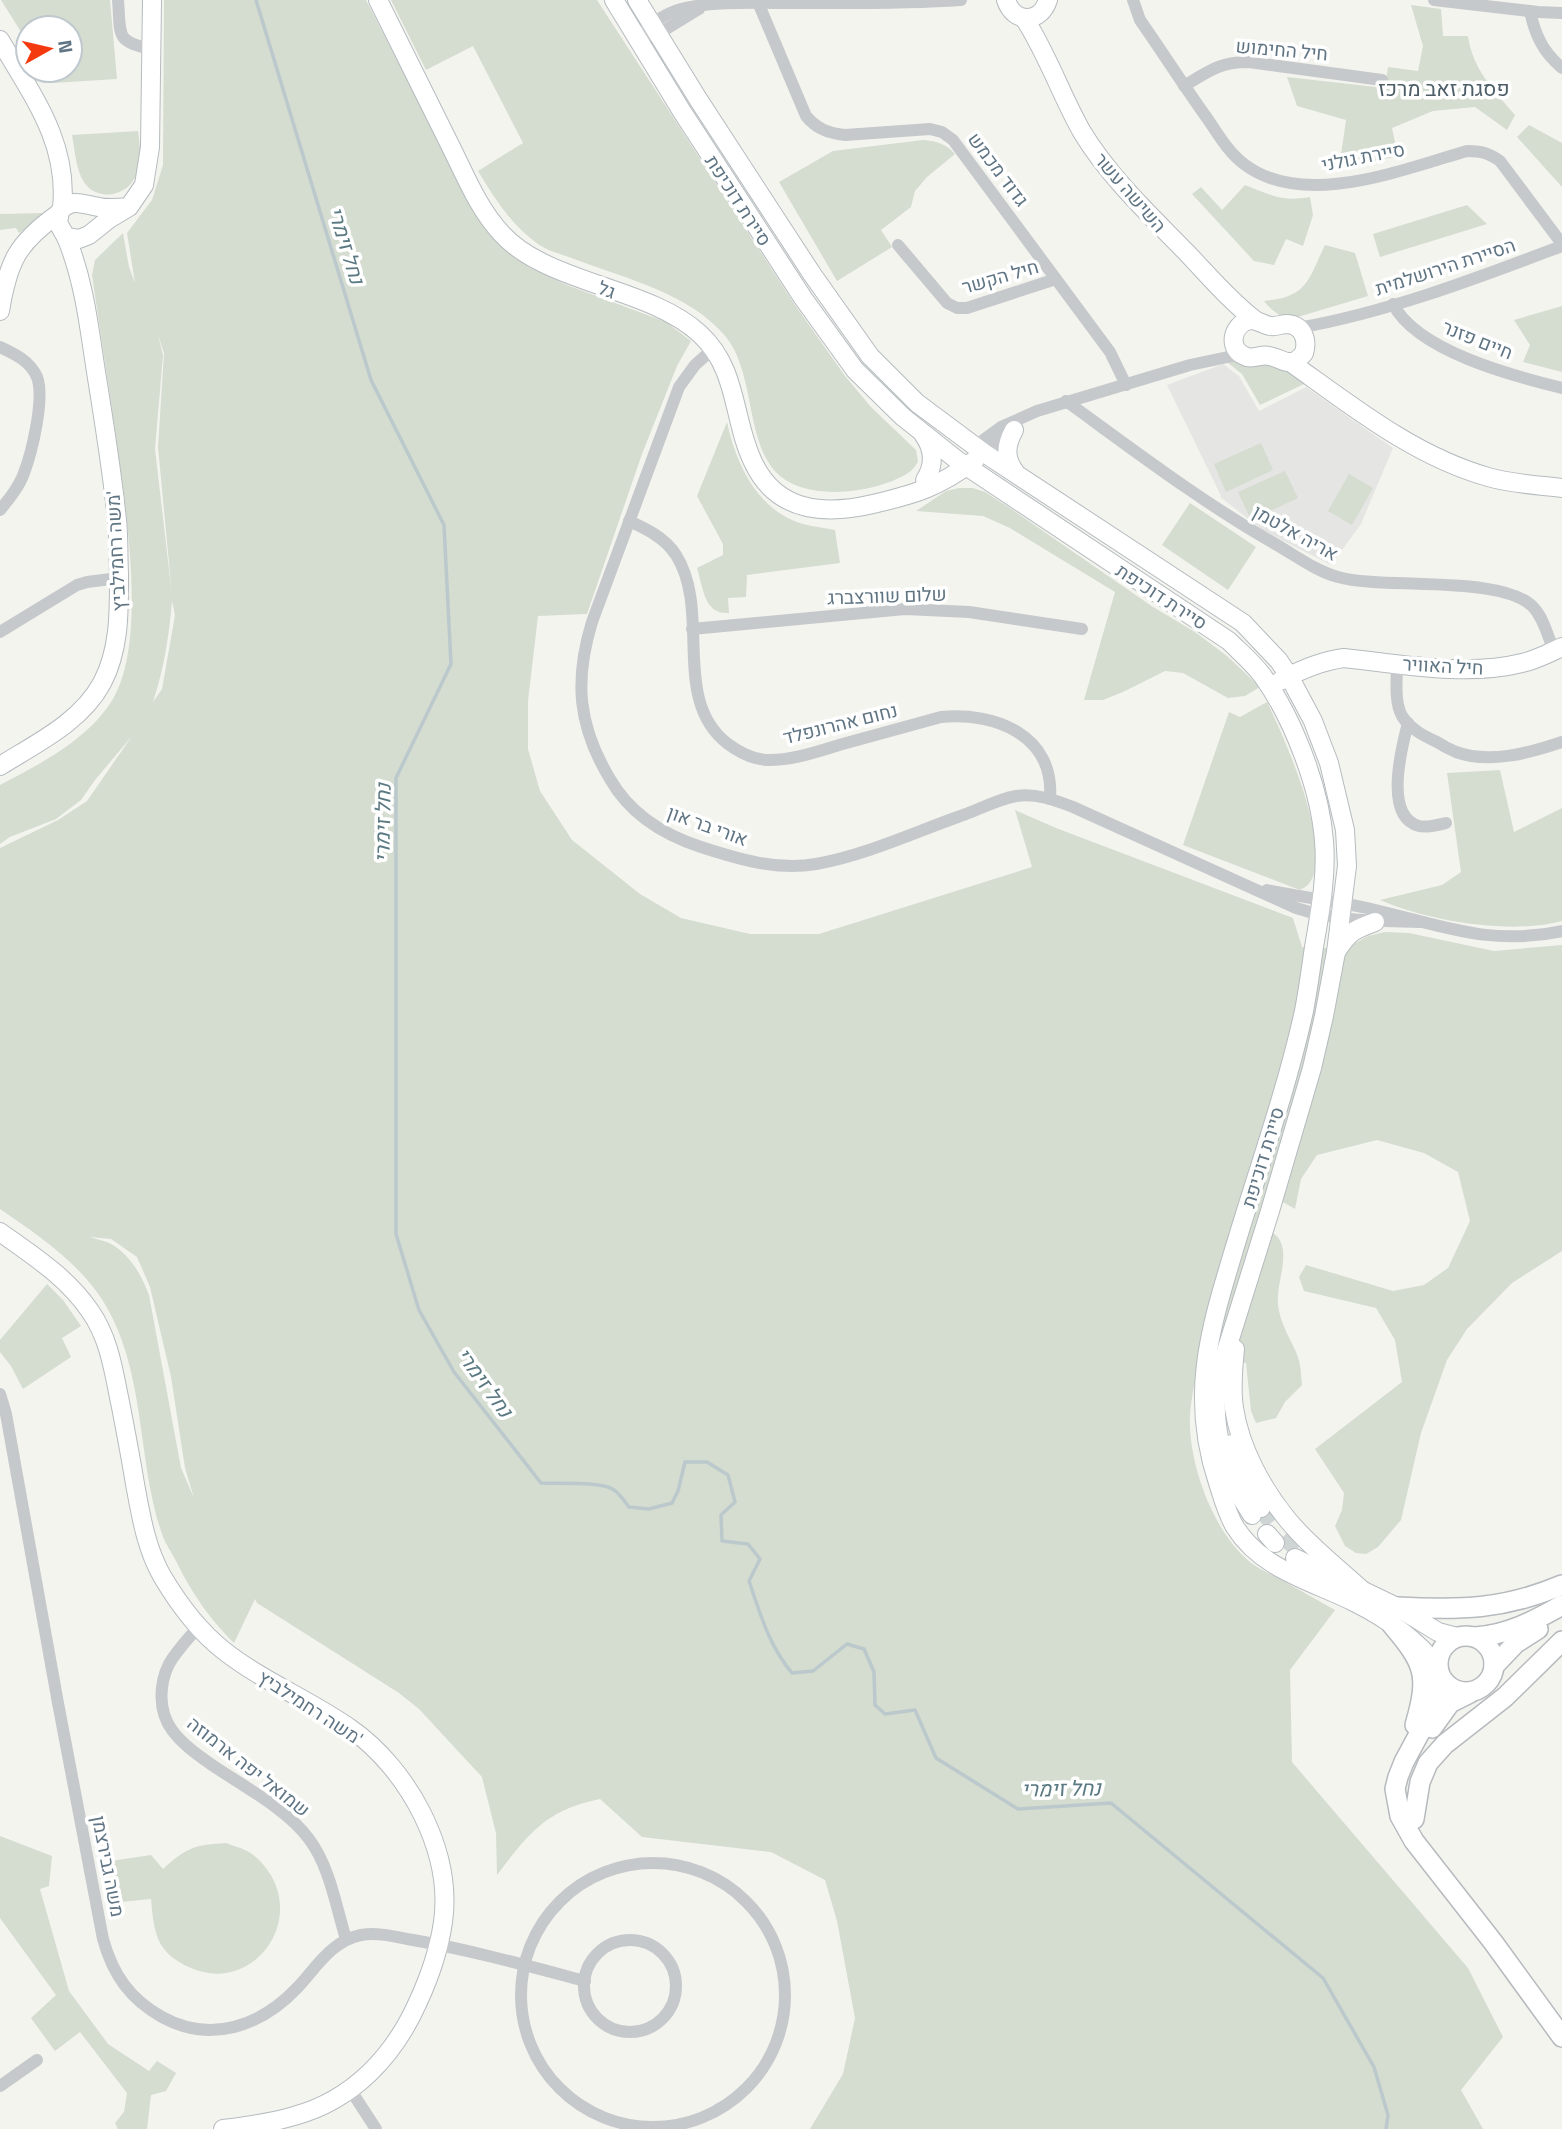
<svg xmlns="http://www.w3.org/2000/svg" width="1562" height="2129" font-family="'Titillium Web',Heebo,sans-serif">
  <rect width="100%" height="100%" fill="#f4f4ef"/>
  <polygon fill="#e5e5e3" points="1223,364 1239,376 1259,411 1306,387 1393,448 1361,524 1331,565 1264,531 1220,497 1221,496 1167,385"/>
  <g fill="#d5dcd0" fill-rule="evenodd">
    <polygon points="1,0 110,0 117,79 53,83 45,70 70,70 70,28 28,28 28,43"/>
    <path d="M164,0h202l116,224 22,25 25,18 38,18 99,37 25,19 -14,25 -35,88 -55,160 -49,2 -10,85v48l12,42 32,49 68,54 41,24 69,16h69l213,-67 -17,-57 41,18 237,90 9,29 43,2 23,-13 17,-4 24,1 85,18 68,-6v306l-50,32 -45,46 -20,31 -26,73 -20,87 -23,27 -12,7 -10,-1 -11,-7 -10,-20 7,-16 2,-17 -29,-44 87,-67 -7,-42 -19,-32 -72,-17 -5,-14 7,-12 87,26 31,-6 24,-17 22,-47 -12,-49 -34,-19 -47,-13 -60,15 -16,24 -6,30 -14,-8 -10,31c22,11 8,44 7,63 -2,21 10,39 18,57 5,11 5,22 6,33l-17,17 -9,16 -20,5 -5,-12 -5,-48 -45,-5c-5,18 -10,39 -11,58 -2,47 23,116 60,146 8,7 19,11 28,16 19,11 38,21 57,32l-45,60 2,92 176,206 35,69 -42,53 22,39h-673l33,-55 12,-56 -18,-97 -12,-41 -54,-28 -129,-15 -42,-38c-54,11 -71,34 -103,76l-1,-42 -14,-56 -63,-68 -20,-16 -142,-90 -2,-4 -21,44c-26,-26 -42,-50 -58,-82 -4,-8 -10,-16 -13,-24 -28,-80 -15,-173 -66,-245 -26,-35 -62,-59 -97,-83v-361l58,-28 29,-19 45,-65 -37,44 -14,20 -25,19 -46,18 -10,7v-59c40,-21 88,-45 113,-86 35,-60 12,-194 3,-262 -8,-54 -16,-108 -24,-162l3,-15 28,-27 6,34 6,16 -8,-50 25,-33 11,-35zM158,335l6,18 -6,94 14,148 -17,-146 8,-94zM172,601l3,14 -13,74 -9,13c11,-33 16,-66 19,-101zM90,1237l21,2 26,18 13,30 21,90 14,91 9,30 -13,-30 -32,-173c-8,-21 -20,-43 -42,-53 -6,-2 -12,-3 -17,-5z"/>
    <path d="M391,0h206l198,305 50,71 26,31 45,43 2,12c-3,4 -6,9 -10,11 -30,19 -86,26 -117,10 -49,-24 -32,-105 -65,-146 -35,-43 -99,-58 -149,-77 -12,-5 -28,-8 -39,-16 -27,-19 -43,-45 -60,-73l45,-28 -50,-97 -47,24z"/>
    <path d="M1411,5l30,4 2,27h25c4,32 26,55 47,79l-8,15 -32,-23 -42,4 -41,17 6,28 -59,13 7,-49 -49,-14 -10,-29 98,11 3,-21 30,4 5,-25z"/>
    <polygon points="1529,125 1562,143 1562,187 1517,137"/>
    <path d="M138,131c4,25 5,56 -25,63 -8,2 -19,-1 -25,-7 -12,-12 -13,-37 -16,-52z"/>
    <path d="M923,140c14,1 23,4 32,14l-28,23 -12,14 -4,16 -30,23 11,17 -55,34 -58,-99 54,-31z"/>
    <path d="M1245,185c26,10 37,17 65,12l3,18 -10,31 -17,-7 -12,26 -20,-4 -62,-67 9,-7 21,23z"/>
    <polygon points="1467,205 1487,224 1380,257 1373,234"/>
    <polygon points="43,213 41,219 19,233 16,228 0,230 0,214"/>
    <path d="M1325,245l30,8 13,43 -77,23c-12,-3 -19,-8 -27,-18 44,-4 44,-21 61,-56z"/>
    <polygon points="1562,306 1562,372 1523,362 1530,345 1514,320"/>
    <polygon points="1239,358 1271,360 1306,383 1260,405 1242,374 1228,363"/>
    <path d="M727,422c8,38 27,81 65,98 13,6 28,7 43,10l5,33 -93,12 -1,22 -18,1 1,15c-25,2 -26,-26 -32,-45l26,-13v-11l-26,-48z"/>
    <polygon points="1261,443 1273,470 1226,492 1214,464"/>
    <polygon points="1285,471 1298,498 1251,520 1238,492"/>
    <polygon points="1349,474 1373,488 1352,525 1328,511"/>
    <polygon points="959,488 973,488 985,492 1010,508 1153,607 1195,632 1227,656 1260,687 1245,696 1228,698 1183,673 1165,671 1123,692 1103,700 1084,700 1115,592 1010,528 983,516 916,511 946,491"/>
    <polygon points="1190,503 1256,547 1228,590 1162,545"/>
    <path d="M1267,702c15,30 79,171 33,188l-117,-45 46,-133 11,5z"/>
    <path d="M1500,770l14,62 48,-24v113c-51,14 -134,0 -182,-21l62,-15 19,-13 -14,-99z"/>
    <polygon points="47,1284 63,1300 81,1326 62,1338 71,1357 23,1389 11,1366 0,1352 0,1340"/>
    <polygon points="0,1836 52,1856 49,1886 40,1889 69,1991 108,2044 149,2071 157,2061 176,2073 166,2091 151,2095 147,2129 118,2129 115,2123 124,2112 127,2093 80,2032 55,2051 31,2018 56,1995 0,1918"/>
    <path d="M226,1843c7,3 14,4 21,8 10,5 19,16 25,26 29,54 -25,116 -81,91 -35,-15 -37,-35 -40,-69l-40,4 -7,-41 47,-7 12,14c24,-22 32,-24 63,-26z"/>
  </g>
  <g fill="none" stroke-linecap="round" stroke-linejoin="round">
    <path stroke="#bbc9cd" stroke-width="3.5" d="M256,0l115,380 73,145 7,139 -55,114v456l23,76 35,62 87,111c16,1 61,-2 73,7 6,4 11,12 15,17l20,2 23,-6 6,-12 7,-29h22l21,13 7,27 -14,13 1,26 26,3 12,15 -11,22c11,32 20,65 43,92l21,-2 34,-27 17,5 10,23 1,33 10,9 30,-4 21,48 82,51 93,-6 212,175 51,89 14,48 -2,14"/>
    <g stroke="#cfd4d4" stroke-width="18" stroke-dasharray="18 9" stroke-linecap="butt">
      <polyline points="1261,1508 1276,1527"/>
      <polyline points="1284,1536 1301,1552"/>
    </g>
    <defs>
      <g id="secondary">
        <path d="M378,0c24,49 49,98 73,147 15,30 28,63 51,87 10,11 25,21 39,28 48,25 119,35 159,72 39,36 32,86 54,130 24,49 72,51 119,40 43,-10 66,-17 102,-44"/>
        <path d="M614,0l67,110 122,188 52,72 48,47 54,43 272,181c11,11 24,22 33,34 31,43 58,113 62,166 3,35 -4,71 -10,106 -3,21 -6,43 -10,64 -17,77 -44,153 -67,229 -26,86 -49,154 -19,243 5,15 9,31 17,44 27,43 77,54 119,75 32,16 62,37 84,65"/>
        <path d="M637,0l61,99 114,175 58,82 47,47 67,50 259,170 36,38 10,15 24,45 16,42 16,67 2,36 -11,86 -12,64 -12,52 -42,143 -52,166c-8,49 6,97 34,138"/>
        <path d="M1006,0c8,24 34,24 42,0"/>
        <path d="M1024,18c23,35 37,77 58,114 28,46 67,82 105,121 22,23 43,48 68,67"/>
        <path d="M0,40c31,54 69,102 62,168"/>
        <path d="M129,207c-10,1 -20,2 -30,0 -16,-2 -26,-10 -39,4l-2,12 8,14 13,2 10,-4 20,-16 20,-12 15,-22 6,-38 2,-147"/>
        <path d="M0,311c8,-49 17,-68 58,-97"/>
        <path d="M1249,320c9,0 13,4 21,6 6,1 11,-2 17,-2 16,1 21,16 17,29 -14,17 -19,6 -35,3 -8,-2 -14,3 -22,1 -21,-7 -15,-32 2,-37z"/>
        <path d="M1290,362c62,44 124,94 198,115 24,7 49,8 74,11"/>
        <path d="M1014,430c-8,15 -10,27 1,42"/>
        <path d="M923,434c11,15 12,31 2,46"/>
        <path d="M1280,681c20,-11 41,-20 64,-23 56,6 122,19 178,5 14,-3 27,-10 40,-16"/>
        <path d="M0,766c37,-23 81,-44 102,-83 18,-34 17,-72 17,-110 -1,-17 0,-35 -2,-53 -5,-49 -13,-99 -21,-148 -7,-46 -12,-92 -30,-135"/>
        <path d="M1336,952c13,-20 17,-22 39,-30"/>
        <path d="M0,1232c32,23 67,45 90,79 20,28 24,63 31,96 5,26 10,52 14,77 6,32 11,64 27,92 16,27 37,55 61,74 39,31 87,50 128,79 57,40 102,122 92,193 -4,28 -13,54 -25,80 -24,54 -65,98 -124,114 -23,7 -47,10 -71,13"/>
        <path d="M1235,1349c-2,19 -4,40 -1,59 6,40 28,80 53,111 22,27 50,48 75,71"/>
        <polyline points="1232,1444 1246,1480 1261,1508"/>
        <polyline points="1267,1534 1275,1543"/>
        <polyline points="1295,1558 1397,1607 1438,1632 1457,1637"/>
      </g>
      <g id="primary">
        <path d="M1397,1607c63,3 106,3 165,-22"/>
        <path d="M1392,1625c32,38 38,49 23,100"/>
        <circle cx="1466" cy="1664" r="28"/>
        <path d="M1475,1637c32,-2 59,-16 87,-32"/>
        <polyline points="1494,1666 1516,1643 1538,1629"/>
        <polyline points="1439,1673 1439,1690 1433,1708 1404,1762 1398,1777 1395,1789 1400,1816 1414,1841 1493,1942 1562,2037"/>
        <polyline points="1432,1728 1450,1703 1470,1693"/>
        <polyline points="1414,1819 1420,1782 1428,1763 1445,1744 1505,1697 1562,1641"/>
      </g>
    </defs>
    <use href="#secondary" stroke="#b5bbbf" stroke-width="20"/>
    <use href="#primary" stroke="#b6babe" stroke-width="22"/>
    <g stroke="#c6c9cc" stroke-width="12">
      <path d="M118,0c3,34 -4,42 34,49"/>
      <path d="M757,0l49,116c11,13 22,17 39,19l85,-6 12,3 11,8 157,212 16,33"/>
      <path d="M1133,0l7,20c23,33 44,66 67,98 11,16 21,34 37,46 60,46 159,5 223,-13 14,0 22,2 33,10l62,83"/>
      <polyline points="1434,0 1538,12 1562,13"/>
      <path d="M1530,11c5,24 13,41 32,57"/>
      <polyline points="651,35 658,34 699,9"/>
      <path d="M637,38c13,-13 26,-24 44,-29 31,-8 76,-6 108,-6 57,0 115,1 172,-3"/>
      <path d="M1184,86c25,-15 35,-24 65,-24l133,18"/>
      <polyline points="898,245 947,303 957,308 967,308 1056,279"/>
      <path d="M1393,304c24,47 120,72 169,84"/>
      <path d="M1298,328c91,-16 179,-50 264,-82"/>
      <path d="M0,347c15,7 30,14 37,30 8,21 -5,75 -13,96 -5,14 -15,26 -24,37"/>
      <path d="M713,349l-18,16 -16,22 -87,235c-18,59 -14,104 18,157 20,35 54,56 91,68 37,12 76,24 115,17 51,-9 101,-33 150,-50 16,-6 33,-15 50,-18 20,-3 39,4 57,11l223,101c40,13 82,13 124,14"/>
      <path d="M1066,401c69,50 137,102 211,144 19,11 39,26 61,32 45,13 166,-3 196,31 10,11 14,29 20,43"/>
      <polyline points="975,446 1001,427 1037,411 1190,365 1242,354"/>
      <polyline points="984,453 1012,431"/>
      <path d="M629,521c18,8 36,17 47,34 36,57 -6,145 52,189 11,8 24,15 38,16 24,1 50,-8 73,-15 34,-9 68,-19 102,-28 54,-5 114,18 109,82"/>
      <polyline points="692,629 905,609 969,612 1082,629"/>
      <polyline points="0,632 77,585 87,582 119,578"/>
      <path d="M1397,663c0,16 -3,39 5,53 8,13 22,20 35,26 6,4 12,7 19,10 33,12 74,1 106,-10"/>
      <path d="M1408,723c-6,23 -25,94 11,103 8,2 19,-1 27,-3"/>
      <path d="M1267,890c33,7 67,11 100,18 71,16 121,39 195,23"/>
      <path d="M0,1394l6,20 52,289 45,236c10,36 27,60 59,78 49,27 99,9 135,-29 19,-20 34,-47 64,-53 18,-3 35,2 52,5 58,10 115,26 172,41"/>
      <path d="M199,1626c-10,12 -22,24 -30,38 -10,20 -11,47 3,66 10,14 26,25 40,35 31,21 75,44 97,74 21,28 27,68 37,100"/>
      <circle cx="653" cy="1995" r="132"/>
      <circle cx="630" cy="1986" r="46"/>
      <polyline points="0,2086 37,2060"/>
      <polyline points="350,2089 376,2129"/>
    </g>
    <use href="#secondary" stroke="#fff" stroke-width="18"/>
    <use href="#primary" stroke="#fff" stroke-width="19"/>
  </g>
  <g text-anchor="middle" dominant-baseline="central" stroke-width="7" stroke-linejoin="round" paint-order="stroke">
    <g font-size="19" fill="#607584" stroke="#fff">
      <text transform="translate(1282 49) rotate(5)">חיל החימוש</text>
      <text transform="translate(1363 156) rotate(-11)">סיירת גולני</text>
      <text transform="translate(999 169) rotate(53)">גדוד מכמש</text>
      <text transform="translate(1131 192) rotate(49)">השישה עשר</text>
      <text transform="translate(739 200) rotate(57)">סיירת דוכיפת</text>
      <text transform="translate(1445 266) rotate(-18)">הסיירת הירושלמית</text>
      <text transform="translate(1000 276) rotate(-16)">חיל הקשר</text>
      <text transform="translate(607 289) rotate(20)">גל</text>
      <text transform="translate(1478 339) rotate(22)">חיים פזנר</text>
      <text transform="translate(1296 532) rotate(29)">אריה אלטמן</text>
      <text transform="translate(115 551) rotate(-93)">משה רחמילביץ'</text>
      <text transform="translate(887 595) rotate(-2)">שלום שוורצברג</text>
      <text transform="translate(1162 596) rotate(33)">סיירת דוכיפת</text>
      <text transform="translate(1443 665) rotate(3)">חיל האוויר</text>
      <text transform="translate(840 723) rotate(-14)">נחום אהרונפלד</text>
      <text transform="translate(708 825) rotate(20)">אורי בר און</text>
      <text transform="translate(1262 1157) rotate(-73)">סיירת דוכיפת</text>
      <text transform="translate(311 1707) rotate(33)">משה רחמילביץ'</text>
      <text transform="translate(249 1766) rotate(38)">שמואל יפה ארמוזה</text>
      <text transform="translate(109 1866) rotate(79)">משה גבירצמן</text>
    </g>
    <g font-size="21" fill="#4e5e68" stroke="#fff">
      <text x="1444" y="88">פסגת זאב מרכז</text>
    </g>
    <g font-size="21" font-style="italic" fill="#5b7982" stroke="#fff">
      <text transform="translate(347 245) rotate(73)">נחל זימרי</text>
      <text transform="translate(382 823) rotate(-89)">נחל זימרי</text>
      <text transform="translate(485 1382) rotate(54)">נחל זימרי</text>
      <text transform="translate(1061 1788) rotate(-1)">נחל זימרי</text>
    </g>
  </g>
  <g transform="translate(49 49) rotate(82)"><circle r="33" fill="#ffffff" stroke="#bfc8ce" stroke-width="2"/>
  <path d="M0-5L12 26L0 18L-12 26Z" fill="#f5390e"/>
  <text y="-10" font-size="19" font-weight="bold" text-anchor="middle" fill="#607584">N</text>
  </g>
</svg>
